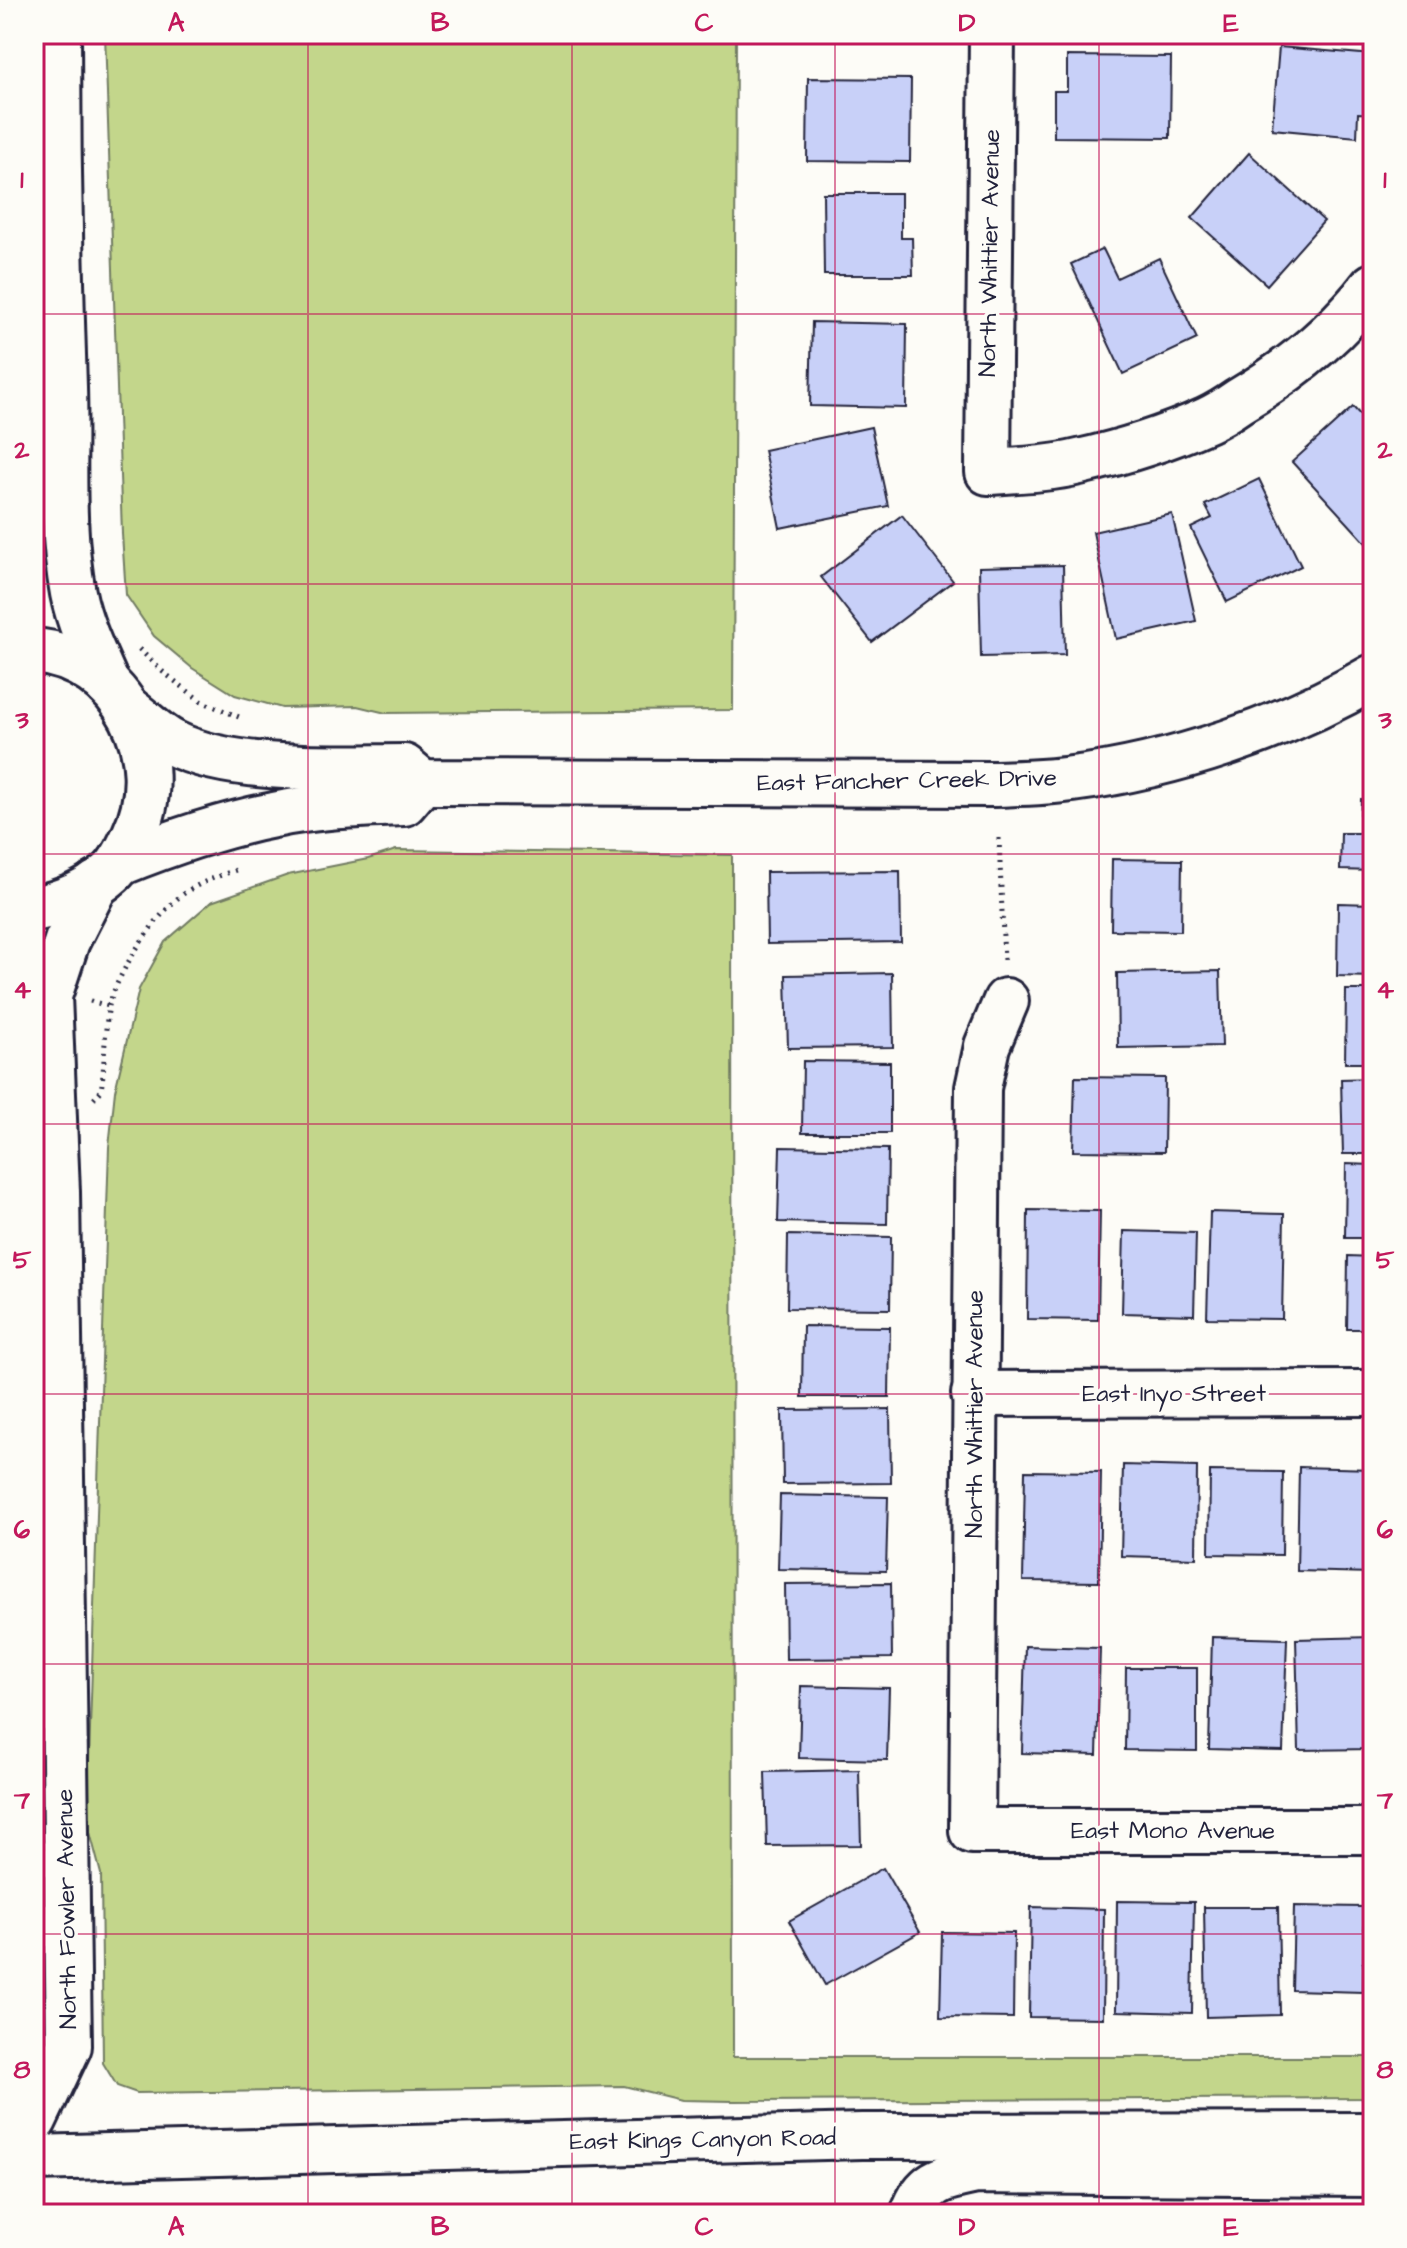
<svg xmlns="http://www.w3.org/2000/svg" width="1407" height="2248" font-family="'Architects Daughter',sans-serif">
  <rect width="100%" height="100%" fill="#fdfcf7"/>
  <filter id="ink" filterUnits="userSpaceOnUse"><feTurbulence type="fractalNoise" baseFrequency=".0125" numOctaves="2"/><feDisplacementMap in="SourceGraphic" scale="16" xChannelSelector="R" yChannelSelector="G"/><feConvolveMatrix kernelMatrix="1 2 1 2 8 2 1 2 1" color-interpolation-filters="sRGB"/></filter>
  <g filter="url(#ink)">
    <g fill="#c3d68b" stroke="#727c63" stroke-width="2">
      <polygon points="105,34 736,34 733,710 386,713 357,706 282,708 235,695 192,668 154,636 126,595 122,534"/>
      <polygon points="396,850 732,855 733,2057 1373,2057 1373,2098 733,2101 681,2100 624,2086 137,2093 117,2086 103,2063 101,1874 87,1821 109,1147 115,1091 139,989 165,942 211,902 288,875 368,859"/>
    </g>
    <g fill="#c8d0f8" stroke="#22223b" stroke-width="2">
      <polygon points="1279,47 1373,55 1373,114 1358,113 1357,137 1272,129"/>
      <polygon points="1067,56 1171,57 1170,138 1054,137 1054,91 1067,91"/>
      <polygon points="808,78 911,79 910,162 807,161"/>
      <polygon points="1249,153 1324,221 1267,285 1192,218"/>
      <polygon points="823,193 901,193 901,238 912,238 913,275 824,275"/>
      <polygon points="1103,249 1117,278 1159,258 1197,339 1123,374 1071,264"/>
      <polygon points="812,322 907,324 906,408 810,406"/>
      <polygon points="1353,407 1373,429 1373,537 1366,543 1292,462"/>
      <polygon points="871,427 888,506 780,528 764,450"/>
      <polygon points="1259,479 1301,566 1227,602 1191,528 1212,518 1205,505"/>
      <polygon points="1172,514 1196,621 1116,639 1093,532"/>
      <polygon points="902,515 953,581 872,642 821,577"/>
      <polygon points="1063,565 1065,655 981,657 979,567"/>
      <polygon points="1361,799 1373,799 1373,871 1340,870 1341,833 1360,833"/>
      <polygon points="1112,859 1182,860 1181,931 1111,930"/>
      <polygon points="900,871 901,942 767,944 766,872"/>
      <polygon points="1338,903 1373,904 1373,977 1337,976"/>
      <polygon points="1220,971 1222,1046 1118,1048 1117,973"/>
      <polygon points="892,973 893,1047 788,1048 786,975"/>
      <polygon points="1346,990 1373,990 1373,1063 1345,1063"/>
      <polygon points="803,1061 890,1062 890,1133 802,1133"/>
      <polygon points="1075,1077 1165,1078 1164,1152 1073,1151"/>
      <polygon points="1373,1078 1373,1154 1343,1154 1341,1079"/>
      <polygon points="780,1147 888,1149 887,1224 778,1222"/>
      <polygon points="1346,1164 1373,1165 1373,1238 1345,1238"/>
      <polygon points="1028,1210 1100,1211 1098,1320 1027,1319"/>
      <polygon points="1210,1212 1284,1214 1282,1319 1207,1318"/>
      <polygon points="1124,1231 1196,1233 1194,1315 1122,1313"/>
      <polygon points="788,1235 891,1237 890,1309 787,1308"/>
      <polygon points="1348,1256 1373,1257 1373,1329 1347,1329"/>
      <polygon points="803,1326 890,1327 889,1397 802,1397"/>
      <polygon points="890,1409 891,1483 783,1484 782,1410"/>
      <polygon points="1123,1465 1197,1467 1196,1558 1121,1556"/>
      <polygon points="1299,1467 1373,1469 1372,1573 1297,1571"/>
      <polygon points="1025,1471 1101,1472 1099,1582 1023,1581"/>
      <polygon points="1210,1471 1283,1472 1282,1555 1209,1554"/>
      <polygon points="780,1495 888,1497 886,1571 778,1569"/>
      <polygon points="891,1583 892,1658 786,1659 785,1584"/>
      <polygon points="1212,1637 1287,1639 1283,1751 1209,1749"/>
      <polygon points="1372,1637 1373,1749 1299,1750 1296,1639"/>
      <polygon points="1025,1646 1100,1648 1097,1755 1022,1753"/>
      <polygon points="1126,1668 1197,1668 1197,1751 1125,1750"/>
      <polygon points="801,1686 889,1688 887,1760 799,1758"/>
      <polygon points="859,1770 861,1845 767,1846 765,1772"/>
      <polygon points="883,1868 920,1932 825,1985 789,1921"/>
      <polygon points="1117,1901 1194,1902 1192,2013 1116,2011"/>
      <polygon points="1294,1906 1365,1907 1363,1992 1292,1990"/>
      <polygon points="1031,1907 1104,1909 1103,2018 1029,2017"/>
      <polygon points="1204,1907 1278,1907 1280,2015 1206,2017"/>
      <polygon points="942,1932 1014,1933 1013,2018 940,2017"/>
    </g>
    <g fill="none" stroke-linecap="round" stroke-linejoin="round">
      <defs>
        <g id="minor">
          <path d="M992,34l-4,438c31,-2 62,-3 91,-10 44,-10 88,-24 128,-42 11,-5 22,-12 32,-19 51,-30 98,-68 134,-115"/>
          <path d="M129,710c14,10 28,25 44,33 59,30 165,24 231,24l18,15 570,2c26,-1 53,-1 80,-5 100,-13 213,-50 301,-102"/>
          <path d="M120,863c50,-20 101,-38 154,-48 42,-9 86,-10 130,-12l18,-21"/>
          <polyline points="1006,1001 987,1046 978,1088 972,1831 1373,1831"/>
          <polyline points="974,1394 1373,1393"/>
        </g>
        <g id="major">
          <path d="M58,34c0,118 2,235 6,353 2,68 -4,138 9,206 6,31 21,62 34,91"/>
          <path d="M34,651c90,8 137,107 100,185 -6,13 -12,27 -23,37 -22,20 -49,30 -77,36"/>
          <polyline points="34,2120 69,2046 57,1192 49,996 67,941 96,884"/>
          <polyline points="34,2158 862,2136 1373,2135"/>
          <path d="M913,2214c12,-35 31,-36 63,-43l397,3"/>
        </g>
      </defs>
      <use href="#minor" stroke="#22223b" stroke-width="50"/>
      <use href="#major" stroke="#22223b" stroke-width="50"/>
      <g stroke="#22223b" stroke-width="5" stroke-dasharray="2 6" stroke-linecap="butt">
        <polyline points="139,649 163,672 201,701 239,717"/>
        <polyline points="999,838 1004,961"/>
        <polyline points="90,1001 109,1006"/>
        <path d="M94,1099l7,-8c4,-26 3,-60 8,-85 8,-33 47,-92 74,-112 16,-11 37,-19 56,-25"/>
      </g>
      <use href="#minor" stroke="#fdfcf7" stroke-width="44"/>
      <use href="#major" stroke="#fdfcf7" stroke-width="44"/>
    </g>
  </g>
  <path fill="none" stroke="#c2185b" stroke-width="2" stroke-opacity="0.55" d="M308,34v2180M572,34v2180M835,34v2180M1099,34v2180M34,314h1339M34,584h1339M34,854h1339M34,1124h1339M34,1394h1339M34,1664h1339M34,1934h1339"/>
  <g text-anchor="middle" dominant-baseline="central" stroke-width="7" stroke-linejoin="round" paint-order="stroke">
    <g font-size="24" fill="#22223b" stroke="#fdfcf7">
      <text transform="translate(990 253) rotate(-89)">North Whittier Avenue</text>
      <text transform="translate(907 781) rotate(-1)">East Fancher Creek Drive</text>
      <text x="1174" y="1394">East Inyo Street</text>
      <text transform="translate(975 1414) rotate(-90)">North Whittier Avenue</text>
      <text x="1173" y="1831">East Mono Avenue</text>
      <text transform="translate(67 1909) rotate(-91)">North Fowler Avenue</text>
      <text transform="translate(703 2140) rotate(-1)">East Kings Canyon Road</text>
    </g>
  </g>
  <rect width="1407" height="2248" fill="none" stroke="#fdfcf7" stroke-width="88"/>
  <rect x="44" y="44" width="1319" height="2160" fill="none" stroke="#c2185b" stroke-width="3"/>
  <g font-size="26" text-anchor="middle" font-weight="bold" fill="#c2185b">
    <text x="176" y="31">A</text>
    <text x="440" y="31">B</text>
    <text x="704" y="31">C</text>
    <text x="967" y="31">D</text>
    <text x="1231" y="31">E</text>
    <text x="22" y="188">1</text>
    <text x="1385" y="188">1</text>
    <text x="22" y="458">2</text>
    <text x="1385" y="458">2</text>
    <text x="22" y="728">3</text>
    <text x="1385" y="728">3</text>
    <text x="22" y="998">4</text>
    <text x="1385" y="998">4</text>
    <text x="22" y="1268">5</text>
    <text x="1385" y="1268">5</text>
    <text x="22" y="1538">6</text>
    <text x="1385" y="1538">6</text>
    <text x="22" y="1808">7</text>
    <text x="1385" y="1808">7</text>
    <text x="22" y="2078">8</text>
    <text x="1385" y="2078">8</text>
    <text x="176" y="2235">A</text>
    <text x="440" y="2235">B</text>
    <text x="704" y="2235">C</text>
    <text x="967" y="2235">D</text>
    <text x="1231" y="2235">E</text>
  </g>
</svg>
